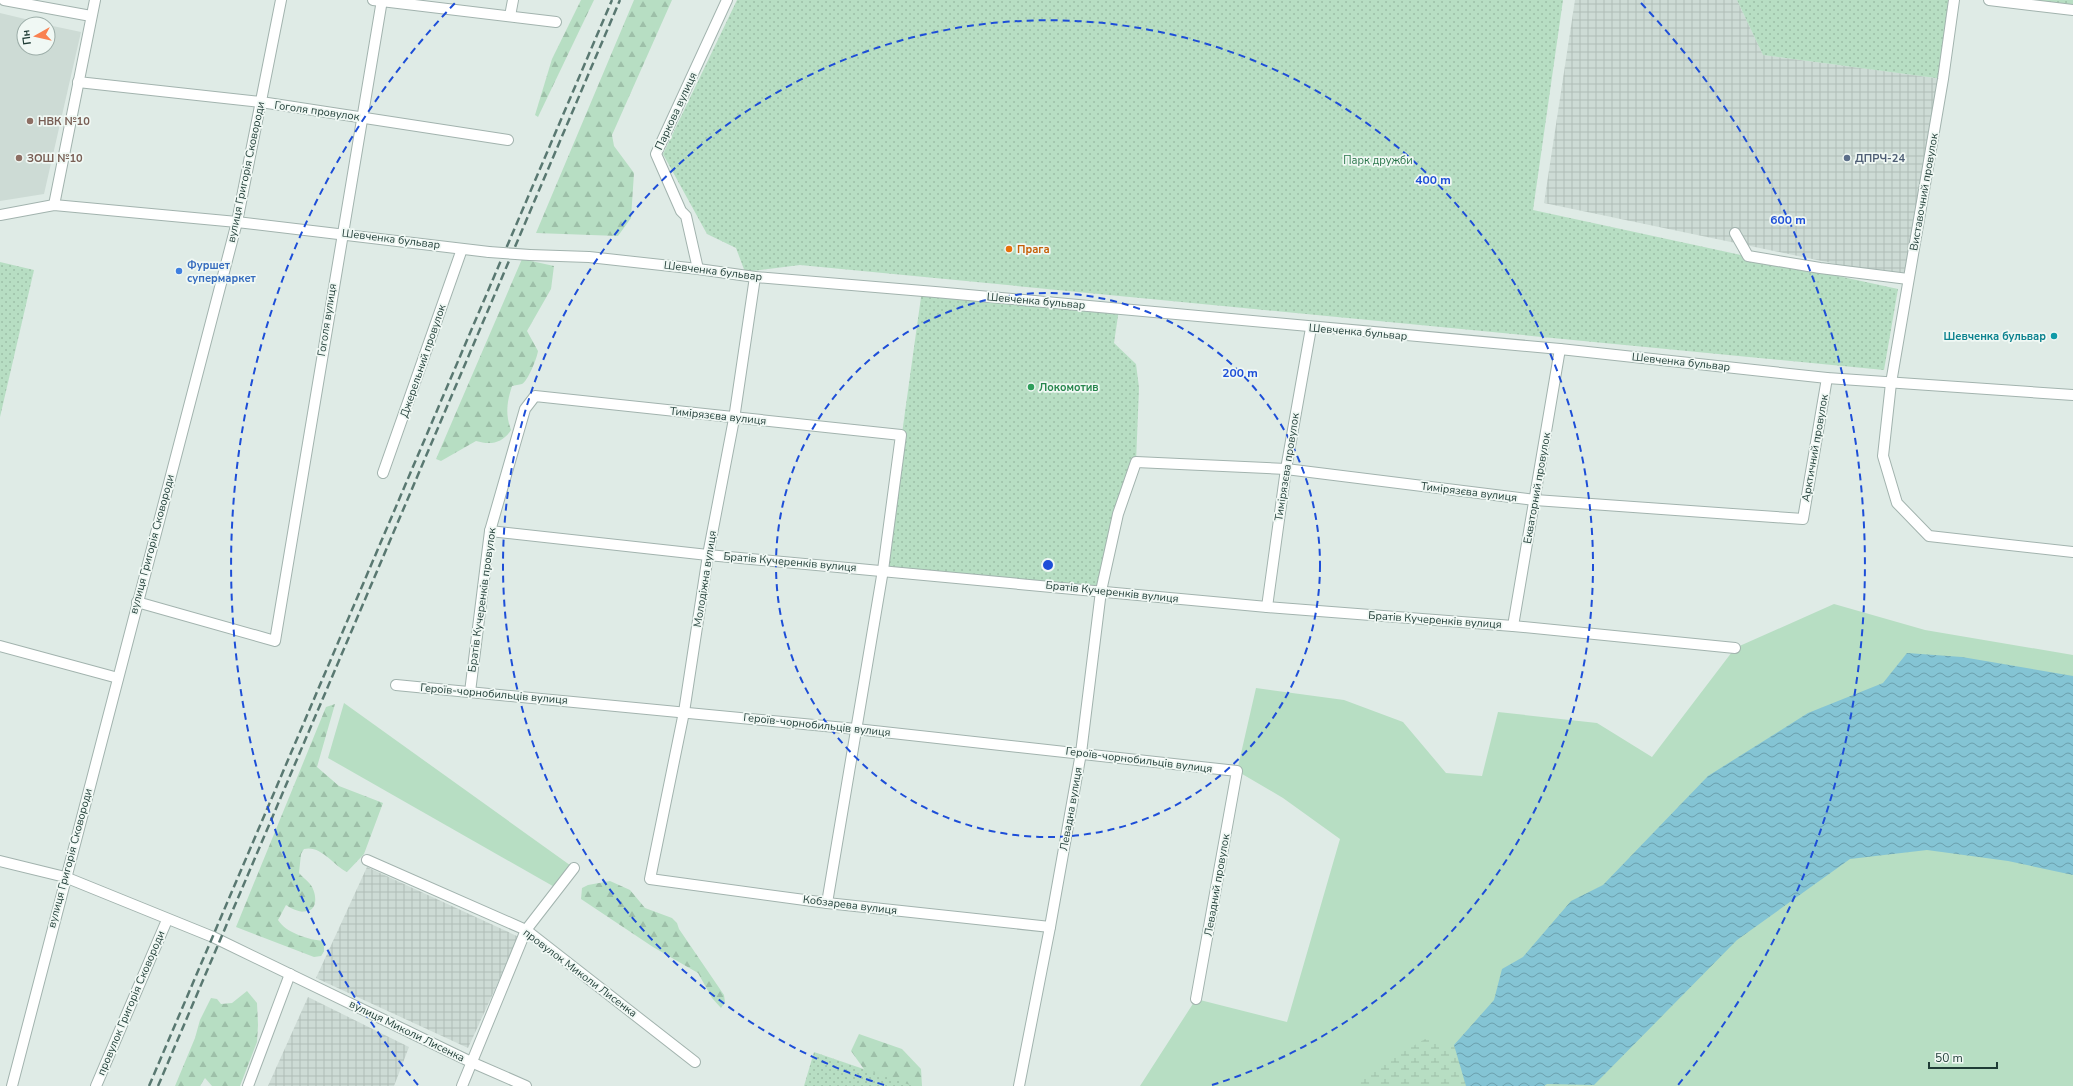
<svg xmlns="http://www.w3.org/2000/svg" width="2073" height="1086" font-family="'Nunito Sans',sans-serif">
  <defs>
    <pattern id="industrial-grid" width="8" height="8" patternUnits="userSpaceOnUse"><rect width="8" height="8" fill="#cddbd5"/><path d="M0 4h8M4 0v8" fill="none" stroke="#b0bdb7"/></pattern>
    <pattern id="forest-firs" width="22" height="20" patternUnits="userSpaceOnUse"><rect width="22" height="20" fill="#b7dec3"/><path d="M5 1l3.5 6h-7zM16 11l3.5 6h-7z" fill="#9dbfa8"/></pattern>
    <pattern id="wetland-marsh" width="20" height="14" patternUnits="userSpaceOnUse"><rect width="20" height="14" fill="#b7dec3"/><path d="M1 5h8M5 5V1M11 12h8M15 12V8" fill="none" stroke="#9dbfa8"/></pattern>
    <pattern id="park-dots" width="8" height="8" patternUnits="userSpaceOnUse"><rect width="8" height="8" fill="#b7dec3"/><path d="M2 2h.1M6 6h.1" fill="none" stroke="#9dbfa8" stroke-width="1.8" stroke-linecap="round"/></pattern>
    <pattern id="water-waves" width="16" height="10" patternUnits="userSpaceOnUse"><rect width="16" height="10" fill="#84c4d4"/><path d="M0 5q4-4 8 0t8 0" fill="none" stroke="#6ba0ad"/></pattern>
  </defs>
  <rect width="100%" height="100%" fill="#dfebe6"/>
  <polygon fill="#cddbd5" points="0,13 46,24 24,24 24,48 48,48 48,25 81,32 44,194 0,201"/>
  <g fill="url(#industrial-grid)">
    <polygon points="1575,0 1737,0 1763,55 1943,79 1908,279 1544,203"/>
    <polygon points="367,867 519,937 468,1048 316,978"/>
    <polygon points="308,997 409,1047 394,1086 268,1086"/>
  </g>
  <g fill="#b7dec3">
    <polygon points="1834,604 1925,630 2073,655 2073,1086 1140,1086 1196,999 1287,1022 1340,839 1283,798 1237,771 1256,688 1344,700 1403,722 1446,773 1482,776 1498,712 1597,723 1652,757 1735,648"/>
    <polygon points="344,703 574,868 558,889 328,758"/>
  </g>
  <g fill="url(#forest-firs)">
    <polygon points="581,0 594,0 538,117 535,115 552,59"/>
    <polygon points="634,0 672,0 612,135 614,146 634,173 631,218 618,236 536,233"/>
    <path d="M522,259l32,7 -3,23 -24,42 11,20c-1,7 -10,30 -16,33 -3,1 -7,1 -10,2 -5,16 -7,28 -1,44 -9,14 -21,15 -35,11l-35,20 -5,-2z"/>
    <path d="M335,704l-18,63 22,19 44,17 -19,51 -17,18c-14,-7 -26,-27 -43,-23l-3,5 -2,19c3,4 8,7 11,11 6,7 9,25 -3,27 -7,2 -15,-2 -21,-6l-8,15c8,13 31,20 46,21v10l-3,5 -7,1 -78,-30 90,-220z"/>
    <polygon points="610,881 630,890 645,908 672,918 677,923 679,929 724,995 725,1002 721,1008 712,998 698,973 653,947 581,899 582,888 588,885"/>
    <polygon points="247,991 257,1003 258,1025 257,1042 240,1086 212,1086 205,1078 200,1086 175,1086 195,1038 200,1020 211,998 217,999 221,1004 232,1003"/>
    <polygon points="859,1034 902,1049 921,1069 922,1086 876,1086 851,1051"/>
  </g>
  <polygon fill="url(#wetland-marsh)" points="1425,1039 1454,1045 1466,1086 1353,1086 1381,1065"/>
  <g fill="url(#park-dots)">
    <polygon points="737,0 1563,0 1533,210 1898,289 1884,370 800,265 745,272 736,248 707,234 663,154"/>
    <polygon points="1737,0 1954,0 1943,79 1763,55"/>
    <polygon points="1989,0 2073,0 2073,10"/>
    <polygon points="0,262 34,270 0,417"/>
    <polygon points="922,290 1119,309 1114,343 1136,364 1139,388 1136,462 1101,591 883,570"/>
    <polygon points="814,1052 913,1086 804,1086"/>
  </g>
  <polygon fill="url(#water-waves)" points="1907,653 1962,657 2073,676 2073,875 2008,861 1927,850 1850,859 1737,940 1594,1085 1547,1084 1544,1086 1466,1086 1454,1045 1494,1000 1502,969 1523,957 1571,901 1603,885 1708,776 1808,713 1883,683"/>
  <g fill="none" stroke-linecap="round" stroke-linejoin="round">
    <defs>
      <g id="street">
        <polyline points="4,0 91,16"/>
        <polyline points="373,0 556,22"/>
        <polyline points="1954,0 1943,79 1891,383 1883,456 1897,503 1929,536 2073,552"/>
        <polyline points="1989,0 2073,10"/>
        <polyline points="510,16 513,0"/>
        <polyline points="78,82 261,102 508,140"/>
        <polyline points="54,205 95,0"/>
        <polyline points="0,215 54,205 237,222 489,252"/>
        <polyline points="1735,233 1748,256 1820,268 1908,279"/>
        <polyline points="530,255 589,257 698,269 755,277 935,292 1560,349 1827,378 2073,395"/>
        <polyline points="698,269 686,216 681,211 656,154 727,0"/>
        <polyline points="755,277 734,419 708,555 684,712 650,879 827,903 1050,927"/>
        <polyline points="383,473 462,249"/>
        <polyline points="490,531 708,555 1267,607 1513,626 1735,648"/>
        <polyline points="137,602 275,641 382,0"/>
        <polyline points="1267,607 1286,469 1311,328"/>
        <polyline points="1513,626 1560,349"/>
        <polyline points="0,646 118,678"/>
        <polyline points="396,685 856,729 1237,771 1196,999"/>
        <polyline points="470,692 490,531 525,409 535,396 901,435 883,570 827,903"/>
        <polyline points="367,860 526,930 695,1062"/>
        <polyline points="0,861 65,877 213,937 471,1062 526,1086"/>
        <polyline points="12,1086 237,222 281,0"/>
        <polyline points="96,1086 167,920"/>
        <polyline points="248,1086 290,974"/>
        <polyline points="462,1086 526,930 574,868"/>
        <polyline points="1019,1086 1050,927 1081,753 1101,591 1118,514 1136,462 1286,469 1535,500 1803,519 1827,378"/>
      </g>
    </defs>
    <use href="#street" stroke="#a2b3ae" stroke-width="12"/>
    <use href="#street" stroke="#fff" stroke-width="10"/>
    <g stroke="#597871" stroke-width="2.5" stroke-dasharray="8 4" stroke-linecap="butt">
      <polyline points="149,1086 612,0"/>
      <polyline points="158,1086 620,0"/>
    </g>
    <defs>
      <polyline id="street-bridge" points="489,252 530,255"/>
    </defs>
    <use href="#street-bridge" stroke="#a2b3ae" stroke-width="12" stroke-linecap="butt"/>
    <use href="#street-bridge" stroke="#fff" stroke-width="10"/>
  </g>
  <g fill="none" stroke="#1d4ed8" stroke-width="2" stroke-dasharray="7 5">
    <circle cx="1048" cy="565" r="272"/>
    <path d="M884 1085A545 545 0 1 1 1212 1085"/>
    <path d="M418 1085A817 817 0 0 1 455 3M1641 3A817 817 0 0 1 1678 1085"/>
  </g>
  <g fill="#8d6e63" stroke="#f0f8f4" stroke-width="1.5">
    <circle cx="30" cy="121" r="4"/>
    <circle cx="19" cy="158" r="4"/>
  </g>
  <circle fill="#5c6f8a" stroke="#f0f8f4" stroke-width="1.5" cx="1847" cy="158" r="4"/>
  <circle fill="#e8710a" stroke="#f0f8f4" stroke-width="1.5" cx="1009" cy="249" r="4"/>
  <circle fill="#3f7fe0" stroke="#f0f8f4" stroke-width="1.5" cx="179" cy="271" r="4"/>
  <circle fill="#0f9aa8" stroke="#f0f8f4" stroke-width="1.5" cx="2054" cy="336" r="4"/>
  <circle fill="#2e9e5b" stroke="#f0f8f4" stroke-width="1.5" cx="1031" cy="387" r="4"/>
  <g text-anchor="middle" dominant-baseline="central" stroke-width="3.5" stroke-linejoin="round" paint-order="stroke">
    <g font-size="11" fill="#1f3c36" stroke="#f0f8f4">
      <text transform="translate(317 111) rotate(8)">Гоголя провулок</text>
      <text transform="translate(676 111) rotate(-65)">Паркова вулиця</text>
      <text transform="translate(246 172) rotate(-78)">вулиця Григорія Сковороди</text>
      <text transform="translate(1924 192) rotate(-80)">Виставочний провулок</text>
      <text transform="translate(391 239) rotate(7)">Шевченка бульвар</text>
      <text transform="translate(713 271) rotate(7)">Шевченка бульвар</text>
      <text transform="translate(1036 301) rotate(5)">Шевченка бульвар</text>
      <text transform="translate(327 320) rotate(-81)">Гоголя вулиця</text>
      <text transform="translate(1358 332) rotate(5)">Шевченка бульвар</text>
      <text transform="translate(423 361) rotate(-71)">Джерельний провулок</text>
      <text transform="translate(1681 362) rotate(6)">Шевченка бульвар</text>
      <text transform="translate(718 416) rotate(6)">Тимірязєва вулиця</text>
      <text transform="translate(1815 448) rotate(-80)">Арктичний провулок</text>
      <text transform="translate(1287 467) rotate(-81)">Тимірязєва провулок</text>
      <text transform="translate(1537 488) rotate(-80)">Екваторний провулок</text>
      <text transform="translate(1469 492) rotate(7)">Тимірязєва вулиця</text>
      <text transform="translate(152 544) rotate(-75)">вулиця Григорія Сковороди</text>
      <text transform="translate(790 562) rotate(5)">Братів Кучеренків вулиця</text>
      <text transform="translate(705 579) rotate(-81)">Молодіжна вулиця</text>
      <text transform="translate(1112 592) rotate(6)">Братів Кучеренків вулиця</text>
      <text transform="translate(482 600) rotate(-82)">Братів Кучеренків провулок</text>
      <text transform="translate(1435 620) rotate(4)">Братів Кучеренків вулиця</text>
      <text transform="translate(494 694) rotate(5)">Героїв-чорнобильців вулиця</text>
      <text transform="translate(817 725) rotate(6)">Героїв-чорнобильців вулиця</text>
      <text transform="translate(1139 760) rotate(7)">Героїв-чорнобильців вулиця</text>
      <text transform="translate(1071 809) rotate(-80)">Левадна вулиця</text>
      <text transform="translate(70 858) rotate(-75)">вулиця Григорія Сковороди</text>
      <text transform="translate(1217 885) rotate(-80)">Левадний провулок</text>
      <text transform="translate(850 905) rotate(7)">Кобзарева вулиця</text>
      <text transform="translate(580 973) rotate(37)">провулок Миколи Лисенка</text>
      <text transform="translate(131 1003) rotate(-67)">провулок Григорія Сковороди</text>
      <text transform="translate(407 1031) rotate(26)">вулиця Миколи Лисенка</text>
    </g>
    <g font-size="11" font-weight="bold" fill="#785e54" stroke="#f0f8f4" text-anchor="start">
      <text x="38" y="121">НВК №10</text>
      <text x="27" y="158">ЗОШ №10</text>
    </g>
    <g font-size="11" font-weight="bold" fill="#4e5e75" stroke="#f0f8f4" text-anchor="start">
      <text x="1855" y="158">ДПРЧ-24</text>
    </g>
    <g font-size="11" fill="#287549" stroke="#f0f8f4">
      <text x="1378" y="160">Парк дружби</text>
    </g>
    <g font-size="11" font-weight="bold" fill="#c56008" stroke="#f0f8f4" text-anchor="start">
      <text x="1017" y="249">Прага</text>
    </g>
    <g font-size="11" font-weight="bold" fill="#366cbe" stroke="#f0f8f4" text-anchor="start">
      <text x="187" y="265">Фуршет<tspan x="187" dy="13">супермаркет</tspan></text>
    </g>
    <g font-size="11" font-weight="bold" fill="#0d838f" stroke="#f0f8f4" text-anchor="end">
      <text x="2046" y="336">Шевченка бульвар</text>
    </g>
    <g font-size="11" font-weight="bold" fill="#27864d" stroke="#f0f8f4" text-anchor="start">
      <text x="1039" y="387">Локомотив</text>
    </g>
  </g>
  <circle cx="1048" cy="565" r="6" fill="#1d4ed8" stroke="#f0f8f4" stroke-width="2"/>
  <g font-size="12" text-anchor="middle" font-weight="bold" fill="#1d4ed8" stroke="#f0f8f4" stroke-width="3.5" stroke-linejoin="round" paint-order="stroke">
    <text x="1433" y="184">400 m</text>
    <text x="1788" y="224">600 m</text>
    <text x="1240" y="377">200 m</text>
  </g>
  <g transform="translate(36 36) rotate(262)"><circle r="19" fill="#f0f8f4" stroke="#9cada8"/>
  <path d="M0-3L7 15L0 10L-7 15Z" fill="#f98150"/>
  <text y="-6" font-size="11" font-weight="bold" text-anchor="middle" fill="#1f3c36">Пн</text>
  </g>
  <path d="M1929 1062v6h68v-6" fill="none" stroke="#1f3c36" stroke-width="2"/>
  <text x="1935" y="1062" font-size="12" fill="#1f3c36" stroke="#f0f8f4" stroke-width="3" paint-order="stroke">50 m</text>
</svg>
